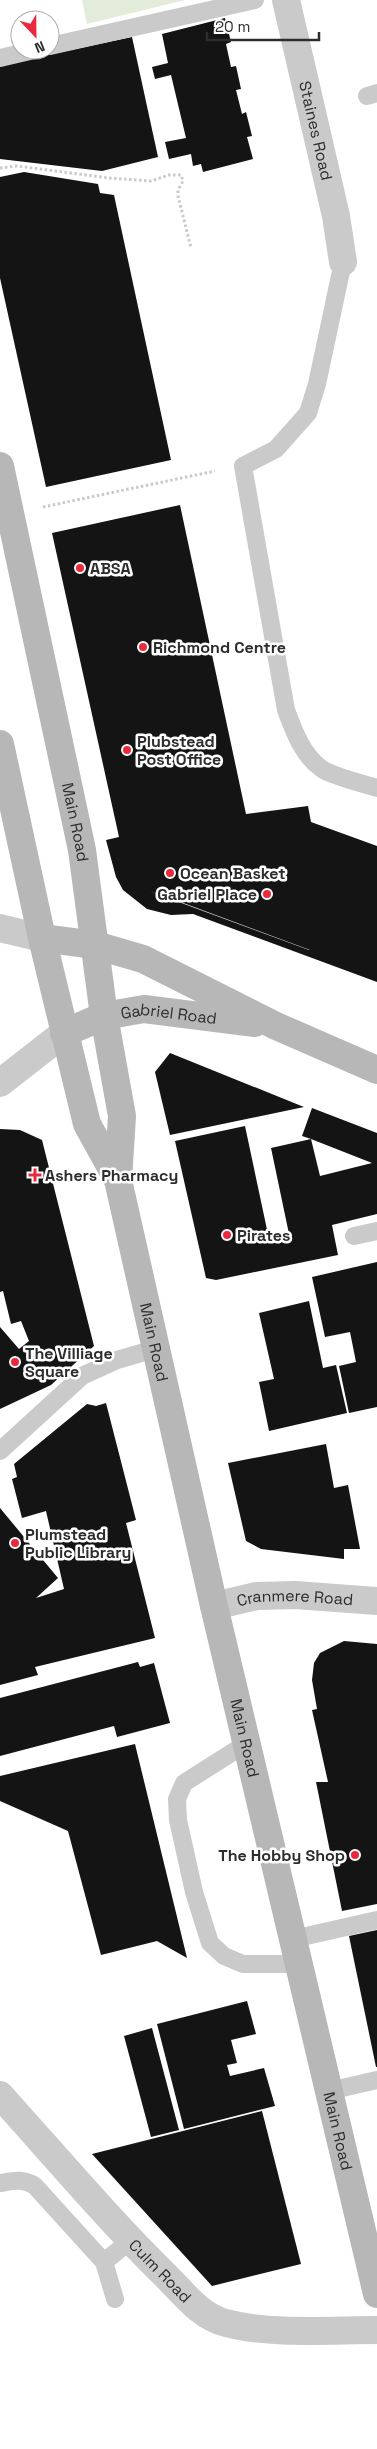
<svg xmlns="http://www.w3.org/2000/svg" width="377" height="2449" font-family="'Space Grotesk',sans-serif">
  <rect width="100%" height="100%" fill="#fff"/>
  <polygon fill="#e3ebd9" points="82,0 185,0 87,24"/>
  <g fill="#141414" fill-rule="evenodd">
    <polygon points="225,18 231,42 226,44 231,67 236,66 241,89 236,90 242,114 246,112 252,136 247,137 253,159 203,172 201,164 193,166 191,154 169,159 165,142 186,138 171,75 155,79 152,67 168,63 162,34"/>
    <polygon points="132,37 158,157 102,171 0,159 0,65"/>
    <polygon points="24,172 98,184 100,193 114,195 171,460 46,487 0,278 0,177"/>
    <path d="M180,505l66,309 62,-8 3,16 66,24v136l-184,-68 -22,1 -24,-6 -24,-19 -7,-13 -10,-37 13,-3 -67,-304zM149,891l37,13 124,46h-1z"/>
    <polygon points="170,1053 304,1107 170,1135 155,1072"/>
    <polygon points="312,1108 377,1133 377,1214 332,1225 338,1255 216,1280 206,1278 175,1141 245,1126 269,1239 289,1234 271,1148 311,1139 320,1176 372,1163 311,1139 302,1136"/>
    <polygon points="0,1129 20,1130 42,1140 94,1346 51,1385 0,1409 0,1327 19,1349 29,1341 21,1321 11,1324 3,1291 0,1292"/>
    <polygon points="377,1262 377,1407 349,1413 339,1366 356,1362 350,1332 325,1337 312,1277"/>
    <polygon points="309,1301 323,1368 336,1365 347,1413 269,1431 259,1382 274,1379 259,1313"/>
    <polygon points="106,1403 136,1520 126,1523 155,1638 35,1667 38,1675 0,1685 0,1508 58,1578 36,1598 64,1589 46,1511 22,1518 12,1479 17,1477 14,1464 87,1404 96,1406"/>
    <polygon points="326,1444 334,1488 348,1485 360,1549 344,1549 344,1559 261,1549 246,1541 228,1463"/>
    <polygon points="344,1641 377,1644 377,1904 342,1911 316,1782 328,1782 312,1710 317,1709 312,1680 314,1663 320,1653"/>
    <polygon points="138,1662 140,1667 154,1663 170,1723 117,1737 114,1726 0,1756 0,1698"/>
    <polygon points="135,1744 187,1958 157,1941 101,1955 68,1831 0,1801 0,1776"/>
    <polygon points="377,1930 377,2067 376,2067 349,1936"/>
    <polygon points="247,2001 256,2034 231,2040 237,2063 227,2065 230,2076 264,2068 275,2106 184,2129 157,2024"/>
    <polygon points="152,2028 179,2130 151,2137 124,2036"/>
    <polygon points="262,2111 301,2264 212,2286 92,2154"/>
  </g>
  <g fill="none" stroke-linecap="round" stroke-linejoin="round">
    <g stroke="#cacaca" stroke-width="3" stroke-dasharray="2.5 2.5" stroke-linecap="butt">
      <polyline points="0,168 17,166 109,178 151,181 169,175 181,175 183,181 178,190 178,196 191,248"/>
      <polyline points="43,507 215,471"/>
    </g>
    <g stroke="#cacaca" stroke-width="18">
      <polyline points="50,46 255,0"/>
      <polyline points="0,58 34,50"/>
      <polyline points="367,96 377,93"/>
      <path d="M343,262l-26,122 -9,29 -32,36 -33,17 43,244c8,21 16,45 36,59 12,8 40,14 55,19"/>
      <polyline points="354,1236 377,1231"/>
      <polyline points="0,1451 82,1376 117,1360 155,1349"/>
      <polyline points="247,1743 184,1783 177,1799 178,1820 194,1892 210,1943 224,1956 243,1964 299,1964"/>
      <polyline points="293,1939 377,1920"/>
      <polyline points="329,2091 377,2080"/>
      <path d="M0,2183c13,-2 23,-5 35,3l69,76 11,37"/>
      <polyline points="104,2262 131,2240"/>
    </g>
    <g stroke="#cacaca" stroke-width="28">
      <path id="s1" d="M286,0l50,216 7,46"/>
      <polyline points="0,928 42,938"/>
      <polyline points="0,1083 64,1033"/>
      <path id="s2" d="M214,1606l43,-10 38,-1 82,6"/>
      <path id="s3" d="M0,2095c55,61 108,124 167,182 17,17 34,40 59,46 45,12 104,7 151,7"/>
    </g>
    <g stroke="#b7b7b7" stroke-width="28">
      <path id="s4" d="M0,466l82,384 22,166 18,100 -4,64 96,426 163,688"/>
      <polyline points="0,744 42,938 87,1124 118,1180"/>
      <polyline points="42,938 95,945 143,959 276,1026 377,1070"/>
      <path id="s5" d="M64,1033l40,-17 40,-7 111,14"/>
    </g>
  </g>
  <g fill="#e9293d" stroke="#fff" stroke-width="2">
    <circle cx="80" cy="568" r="5"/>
    <circle cx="143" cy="647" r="5"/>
    <circle cx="127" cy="750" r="5"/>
    <circle cx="170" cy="873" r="5"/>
    <circle cx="267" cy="894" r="5"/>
    <path d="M32.5 1167.5h5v5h5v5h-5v5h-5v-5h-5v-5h5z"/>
    <circle cx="227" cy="1235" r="5"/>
    <circle cx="15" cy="1362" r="5"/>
    <circle cx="15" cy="1543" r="5"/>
    <circle cx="355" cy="1855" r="5"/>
  </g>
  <g text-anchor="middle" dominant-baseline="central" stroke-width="5" stroke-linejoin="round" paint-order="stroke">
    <g font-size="16" fill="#2d2d2d" stroke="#fff">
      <text stroke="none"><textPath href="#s1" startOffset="134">Staines Road</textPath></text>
      <text stroke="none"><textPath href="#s4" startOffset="364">Main Road</textPath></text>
      <text stroke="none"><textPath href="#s5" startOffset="109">Gabriel Road</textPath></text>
      <text stroke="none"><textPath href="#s4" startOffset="892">Main Road</textPath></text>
      <text stroke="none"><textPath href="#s2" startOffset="82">Cranmere Road</textPath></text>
      <text stroke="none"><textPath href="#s4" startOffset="1298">Main Road</textPath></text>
      <text stroke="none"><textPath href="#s4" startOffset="1702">Main Road</textPath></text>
      <text stroke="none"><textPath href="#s3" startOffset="238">Culm Road</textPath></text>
    </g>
    <g font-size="16" font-weight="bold" fill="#2d2d2d" stroke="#fff" text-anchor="start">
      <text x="90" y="568">ABSA</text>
      <text x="153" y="647">Richmond Centre</text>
      <text x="137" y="741">Plubstead<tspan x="137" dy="18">Post Office</tspan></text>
      <text x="180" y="873">Ocean Basket</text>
      <text x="257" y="894" text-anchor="end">Gabriel Place</text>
      <text x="45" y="1175">Ashers Pharmacy</text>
      <text x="237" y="1235">Pirates</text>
      <text x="25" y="1353">The Villiage<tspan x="25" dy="18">Square</tspan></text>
      <text x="25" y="1534">Plumstead<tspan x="25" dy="18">Public Library</tspan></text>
      <text x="345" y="1855" text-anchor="end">The Hobby Shop</text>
    </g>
  </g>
  <g transform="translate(35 35) rotate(158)"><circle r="24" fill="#ffffff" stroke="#ababab"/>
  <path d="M0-4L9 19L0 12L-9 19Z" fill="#e9293d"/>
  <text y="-8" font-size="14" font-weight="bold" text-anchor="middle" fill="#2d2d2d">N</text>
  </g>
  <path d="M207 32v8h112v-8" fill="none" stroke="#2d2d2d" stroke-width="2.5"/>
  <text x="215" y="32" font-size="15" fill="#2d2d2d" stroke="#ffffff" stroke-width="4" paint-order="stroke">20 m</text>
</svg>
